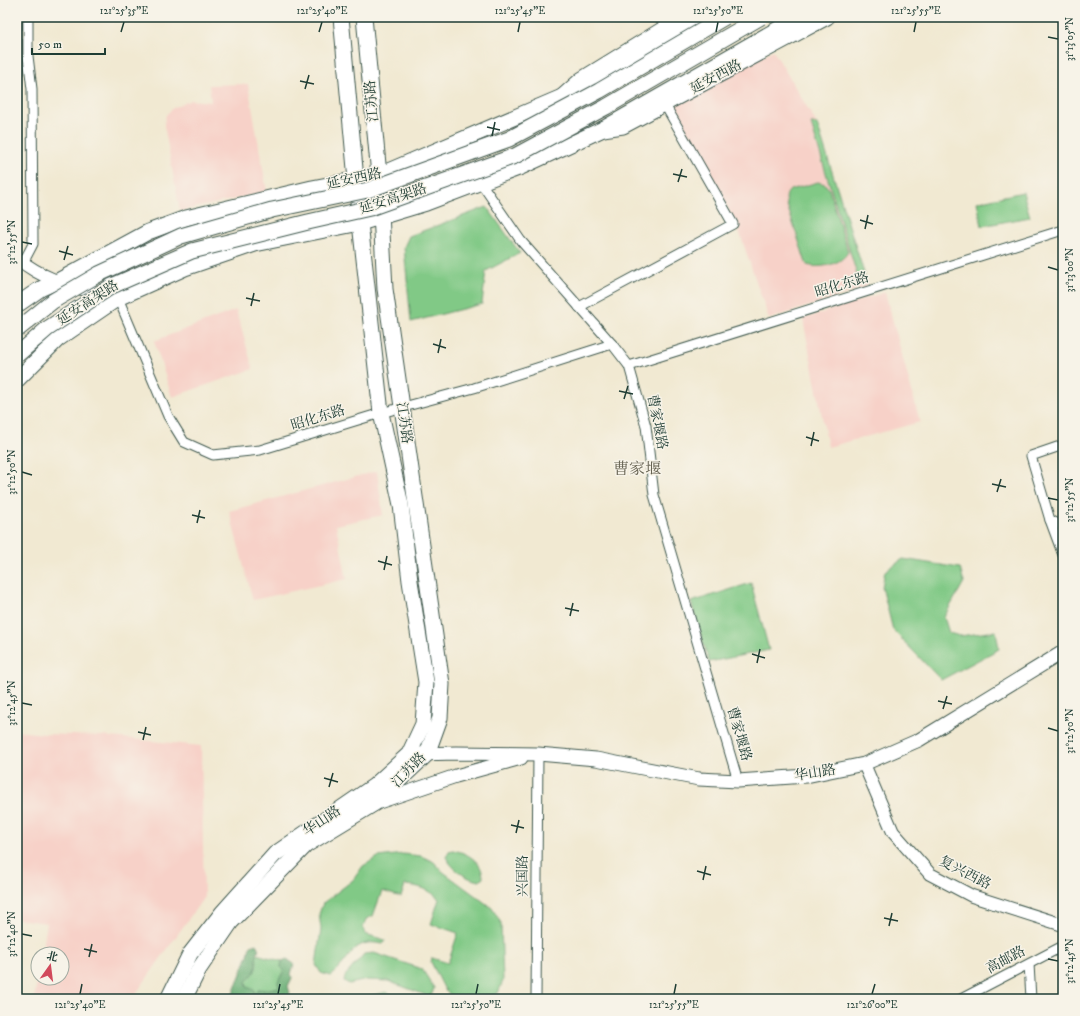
<svg xmlns="http://www.w3.org/2000/svg" width="1080" height="1016" font-family="'IM FELL DW Pica','Noto Serif SC',serif">
  <rect width="100%" height="100%" fill="#f7f3e8"/>
  <filter id="ink" filterUnits="userSpaceOnUse"><feTurbulence type="fractalNoise" baseFrequency=".025" numOctaves="2"/><feDisplacementMap in="SourceGraphic" scale="8" xChannelSelector="R" yChannelSelector="G"/><feConvolveMatrix kernelMatrix="1 2 1 2 8 2 1 2 1" color-interpolation-filters="sRGB"/></filter>
  <filter id="wash" filterUnits="userSpaceOnUse"><feTurbulence type="fractalNoise" baseFrequency=".012" numOctaves="4" result="noise"/><feDisplacementMap in="SourceGraphic" scale="16" xChannelSelector="R" yChannelSelector="G"/><feGaussianBlur stdDeviation="0.9" result="paint"/><feColorMatrix in="noise" values="0 0 0 0 0 0 0 0 0 0 0 0 0 0 0 0 0 1.4 0 .05"/><feComposite in="paint" operator="in"/></filter>
  <g filter="url(#wash)">
    <rect width="100%" height="100%" fill="#f1e9d2"/>
    <g fill="#f7d1c8">
      <polygon points="773,50 817,124 868,287 769,319 737,225 672,107"/>
      <polygon points="248,84 267,192 180,211 164,125 166,115 173,108 191,100 211,102 209,85"/>
      <polygon points="885,292 920,422 828,447 803,319"/>
      <polygon points="236,310 253,369 172,397 154,341"/>
      <polygon points="377,471 383,515 336,525 347,579 253,600 229,511"/>
      <polygon points="17,731 44,734 101,736 201,746 204,897 137,992 135,999 34,999 38,977 62,978 62,954 42,954 47,923 17,919"/>
    </g>
    <g fill="#81c986" stroke="#50835d">
      <polygon points="811,124 817,124 865,276 858,278"/>
      <path d="M818,182l7,2 4,5 19,63c-7,13 -29,17 -41,13l-2,-5 -18,-55c-1,-6 -2,-10 3,-15z"/>
      <polygon points="1023,192 1030,217 982,226 977,202"/>
      <polygon points="487,207 520,253 486,271 482,304 411,322 404,247 409,236"/>
      <polygon points="903,559 960,568 964,582 944,617 949,633 960,636 996,631 999,649 941,680 893,630 882,587 885,571"/>
      <polygon points="751,583 769,650 709,662 691,602"/>
      <path d="M452,850c15,2 31,12 31,28l-3,3c-13,-1 -29,-13 -34,-24l3,-6z"/>
      <path d="M403,854l18,2 13,6 8,9 50,37 9,15 2,58 -5,12 -9,6 -35,-1 -9,-8 -14,-28 1,-4 16,5 10,-30 -27,-9 8,-25c-10,-10 -20,-13 -34,-14l-4,12 -19,-6 -9,25 -7,3 -3,9 2,6 20,6 -2,4c-33,-7 -31,17 -53,32l-9,-3 -5,-8 5,-36 -2,-15 4,-11 30,-23 10,-14 15,-9z"/>
      <polygon points="374,953 422,969 434,988 432,994 428,996 388,981 367,980 349,984 344,981 345,976 364,954"/>
      <path d="M256,954l26,7 -1,6 3,3 -6,12 1,5 -14,3 -10,5 -1,-5 -7,-3 -1,-6c10,-8 12,-14 10,-27z"/>
      <polygon points="386,992 402,999 370,999 371,996"/>
    </g>
    <path fill="#68ad73" stroke="#447554" d="M256,944l3,5c-7,14 4,18 -13,32l1,6 7,3 1,5 4,-6 6,1 14,-3 -1,-5 6,-12 -3,-3 1,-6 5,-2 7,5 -3,10 1,4 -4,8 2,7 -3,6 -21,-2 -1,2h-34l17,-44 2,-9z"/>
  </g>
  <g filter="url(#ink)">
    <g fill="none" stroke-linecap="round" stroke-linejoin="round">
      <defs>
        <g id="minor">
          <polyline points="481,183 521,241 612,344 629,366 646,426 654,495 738,781"/>
          <polyline points="23,263 33,244 32,89 28,56 28,17"/>
          <polyline points="118,298 168,416 184,442 213,455 260,450 381,413 474,388 612,344"/>
          <polyline points="579,307 733,224 665,105"/>
          <polyline points="629,366 1063,230"/>
          <polyline points="1063,445 1031,456 1050,520 1063,555"/>
          <polyline points="1050,520 1063,526"/>
          <polyline points="1029,964 1031,999"/>
          <polyline points="536,999 538,754"/>
          <polyline points="961,999 1063,946"/>
        </g>
        <g id="tertiary">
          <path d="M17,258c28,23 54,28 88,37"/>
          <polyline points="864,764 893,832 930,874 972,896 1063,925"/>
        </g>
        <g id="secondary">
          <polyline points="418,754 456,753 538,754 596,759 699,779 738,781 806,776 864,764 919,740 1063,652"/>
          <polyline points="376,803 456,776 521,758"/>
        </g>
        <g id="primary">
          <polyline points="17,305 40,289 56,282 148,232 186,218 312,188 379,175 562,97 588,84 704,17"/>
          <polyline points="17,380 58,339 118,298 185,268 255,244 360,223 426,203 521,167 603,129 623,126 827,17"/>
          <polyline points="168,999 190,954 222,913 275,854 374,786 409,754 423,724 426,682 410,581 401,505 381,413 360,223 341,17"/>
          <polyline points="184,999 199,969 231,922 306,845 375,803 427,754 440,718 442,684 385,289 379,175 364,17"/>
        </g>
        <g id="trunk">
          <polyline points="562,97 581,80 683,17"/>
          <polyline points="603,129 778,29 802,17"/>
        </g>
      </defs>
      <use href="#minor" stroke="#3e574c" stroke-width="11"/>
      <use href="#tertiary" stroke="#3e574c" stroke-width="14"/>
      <use href="#secondary" stroke="#3e574c" stroke-width="15"/>
      <use href="#primary" stroke="#3e574c" stroke-width="17"/>
      <use href="#trunk" stroke="#3e574c" stroke-width="17"/>
      <use href="#minor" stroke="#fff" stroke-width="9"/>
      <use href="#tertiary" stroke="#fff" stroke-width="12"/>
      <use href="#secondary" stroke="#fff" stroke-width="13"/>
      <use href="#primary" stroke="#fff" stroke-width="15"/>
      <use href="#trunk" stroke="#fff" stroke-width="15"/>
      <defs>
        <g id="trunk-bridge">
          <polyline points="17,330 53,301 99,274 181,236 272,210 368,190 509,139 599,91 725,17"/>
          <polyline points="17,355 47,329 112,286 192,251 308,222 370,208 515,156 606,107 761,17"/>
        </g>
      </defs>
      <use href="#trunk-bridge" stroke="#3e574c" stroke-width="17" stroke-linecap="butt"/>
      <use href="#trunk-bridge" stroke="#fff" stroke-width="15"/>
    </g>
  </g>
  <path fill="none" stroke="#1f3d34" stroke-width="1.5" d="M121,32l3,-10M319,32l3,-10M518,32l2,-10M716,32l2,-10M914,32l2,-10M1048,37l10,2M300,81l14,3M305,89l4,-14M487,127l13,3M492,136l3,-14M673,174l14,3M678,182l4,-13M860,220l13,4M865,229l3,-14M22,242l10,2M59,251l14,4M64,260l4,-14M1048,267l10,3M246,298l14,3M251,306l3,-13M433,344l13,4M438,353l3,-14M619,391l14,3M624,399l4,-13M806,437l13,4M811,446l3,-14M22,472l10,3M992,484l14,3M997,492l4,-13M1048,498l10,2M192,515l13,3M197,523l3,-13M378,561l14,4M384,570l3,-14M565,608l14,3M570,616l3,-13M752,654l13,4M757,663l3,-14M938,701l14,3M22,703l10,2M943,709l4,-13M1048,728l10,3M138,732l13,3M143,740l3,-13M324,778l14,4M329,787l4,-14M511,825l13,3M516,833l3,-13M697,871l14,4M703,880l3,-14M884,918l14,3M889,926l3,-13M22,934l10,2M84,949l13,3M89,957l3,-13M1048,959l10,2M80,994l2,-10M278,994l2,-10M476,994l2,-10M674,994l2,-10M872,994l3,-10"/>
  <g text-anchor="middle" dominant-baseline="central" stroke-width="3" stroke-linejoin="round" paint-order="stroke">
    <g font-size="14" fill="#1f3d34" stroke="#f7f3e8">
      <text transform="translate(716 77) rotate(-28)">延安西路</text>
      <text transform="translate(372 101) rotate(-95)">江苏路</text>
      <text transform="translate(354 179) rotate(-12)">延安西路</text>
      <text transform="translate(393 199) rotate(-18)">延安高架路</text>
      <text transform="translate(842 285) rotate(-17)">昭化东路</text>
      <text transform="translate(88 303) rotate(-33)">延安高架路</text>
      <text transform="translate(318 418) rotate(-17)">昭化东路</text>
      <text transform="translate(657 422) rotate(79)">曹家堰路</text>
      <text transform="translate(404 423) rotate(82)">江苏路</text>
      <text transform="translate(739 734) rotate(74)">曹家堰路</text>
      <text transform="translate(409 770) rotate(-46)">江苏路</text>
      <text transform="translate(815 773) rotate(-9)">华山路</text>
      <text transform="translate(322 821) rotate(-34)">华山路</text>
      <text transform="translate(965 873) rotate(27)">复兴西路</text>
      <text transform="translate(523 876) rotate(-90)">兴国路</text>
      <text transform="translate(1006 960) rotate(-28)">高邮路</text>
    </g>
    <g font-size="16" fill="#666252" stroke="#f7f3e8">
      <text x="637" y="469">曹家堰</text>
    </g>
  </g>
  <rect width="1080" height="1016" fill="none" stroke="#f7f3e8" stroke-width="44"/>
  <g transform="translate(50 966) rotate(14)"><circle r="19" fill="#f7f3e8" stroke="#a1aaa0"/>
  <path d="M0-3L7 15L0 10L-7 15Z" fill="#d1495b"/>
  <text y="-6" font-size="11" font-weight="bold" text-anchor="middle" fill="#1f3d34">北</text>
  </g>
  <path d="M32 48v6h73v-6" fill="none" stroke="#1f3d34" stroke-width="2"/>
  <text x="38" y="48" font-size="12" fill="#1f3d34" stroke="#f7f3e8" stroke-width="3" paint-order="stroke">50 m</text>
  <rect x="22" y="22" width="1036" height="972" fill="none" stroke="#1f3d34" stroke-width="1.5"/>
  <g font-size="10" text-anchor="middle" fill="#1f3d34">
    <text x="124" y="14">121°25'35"E</text>
    <text x="322" y="14">121°25'40"E</text>
    <text x="520" y="14">121°25'45"E</text>
    <text x="718" y="14">121°25'50"E</text>
    <text x="916" y="14">121°25'55"E</text>
    <text transform="translate(1069 39) rotate(-90)" y="4">31°13'05"N</text>
    <text transform="translate(11 242) rotate(-90)" y="4">31°12'55"N</text>
    <text transform="translate(1069 270) rotate(-90)" y="4">31°13'00"N</text>
    <text transform="translate(11 472) rotate(-90)" y="4">31°12'50"N</text>
    <text transform="translate(1069 500) rotate(-90)" y="4">31°12'55"N</text>
    <text transform="translate(11 703) rotate(-90)" y="4">31°12'45"N</text>
    <text transform="translate(1069 731) rotate(-90)" y="4">31°12'50"N</text>
    <text transform="translate(11 934) rotate(-90)" y="4">31°12'40"N</text>
    <text transform="translate(1069 961) rotate(-90)" y="4">31°12'45"N</text>
    <text x="80" y="1008">121°25'40"E</text>
    <text x="278" y="1008">121°25'45"E</text>
    <text x="476" y="1008">121°25'50"E</text>
    <text x="674" y="1008">121°25'55"E</text>
    <text x="872" y="1008">121°26'00"E</text>
  </g>
</svg>
